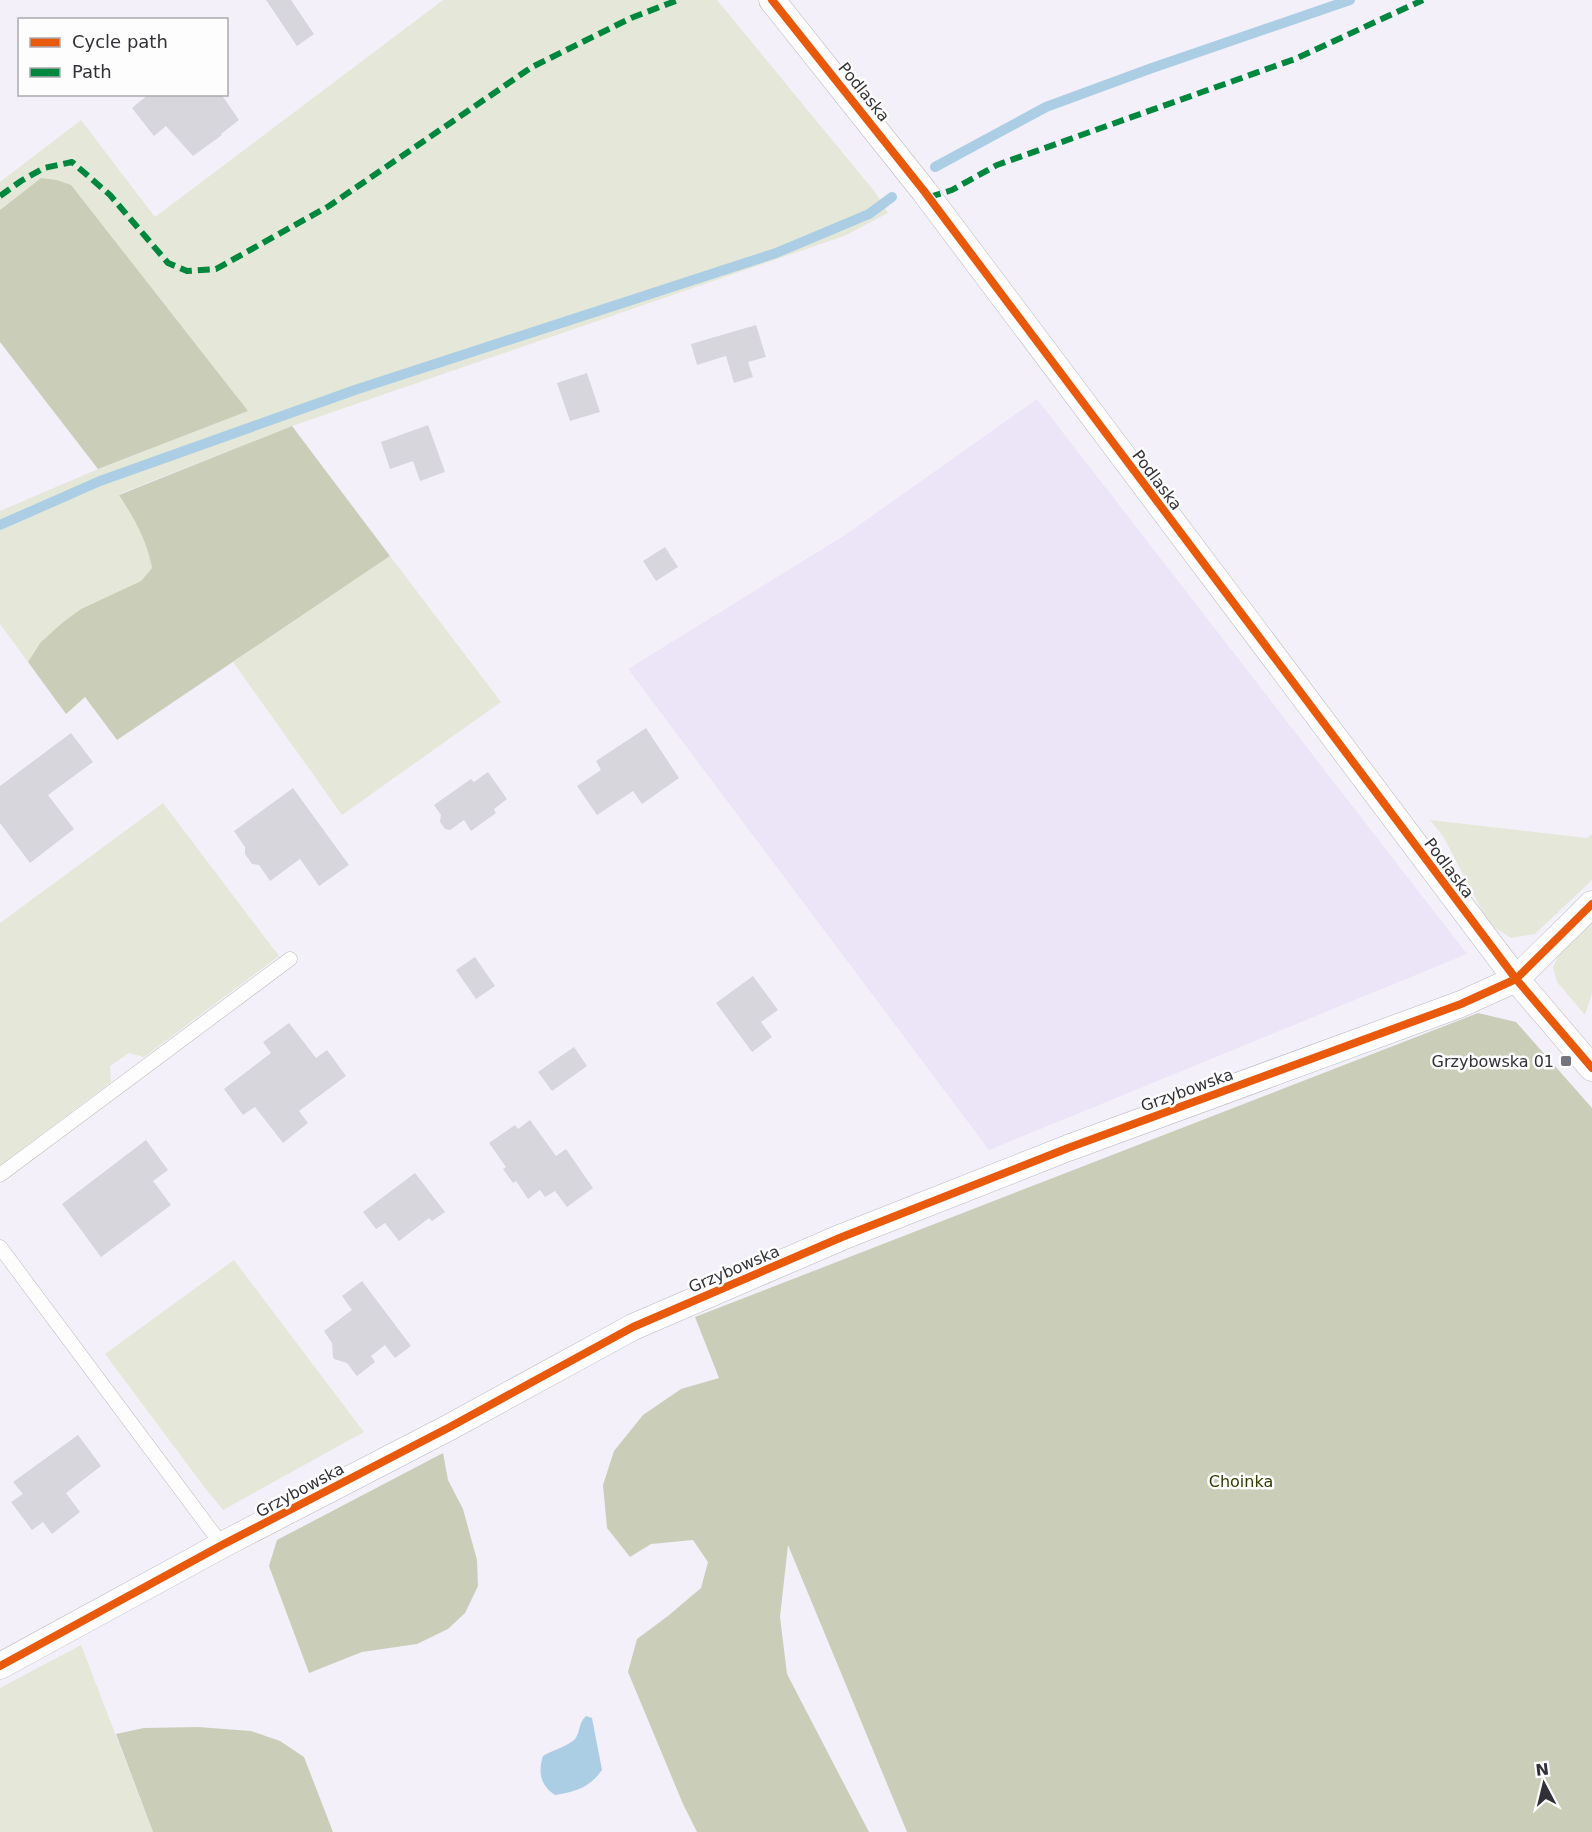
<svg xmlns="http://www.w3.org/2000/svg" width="1592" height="1832" font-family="'DejaVu Sans',sans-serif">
  <rect width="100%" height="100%" fill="#f3f0fa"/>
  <polygon fill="#ebe5f7" points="1037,399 1467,954 989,1150 628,669 845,535"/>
  <g fill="#e5e8d8">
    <polygon points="443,0 717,0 875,192 888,213 844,236 292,426 119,494 137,522 148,550 152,568 141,581 81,609 40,643 28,662 0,624 0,511 98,469 248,411 41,178 0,210 0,182 81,120 155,217"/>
    <polygon points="390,556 501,702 342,815 233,662"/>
    <polygon points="163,803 279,956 144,1057 129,1053 110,1066 111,1082 0,1166 0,923"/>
    <polygon points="1430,820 1587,838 1592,834 1592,880 1535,934 1511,938 1495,928 1482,911 1443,836"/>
    <polygon points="1592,920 1592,993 1585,1015 1557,982 1553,967 1560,953"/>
    <polygon points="234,1260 364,1432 223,1510 205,1488 105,1354"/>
    <polygon points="81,1645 153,1832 0,1832 0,1688"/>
  </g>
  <g fill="#caceb8">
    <polygon points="41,178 57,180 71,185 248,411 98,469 0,342 0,210"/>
    <path d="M292,426l98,130 -273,184 -32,-43 -19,17 -38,-52 12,-19 22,-20 19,-14 60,-28 11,-13c-5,-28 -18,-50 -33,-73z"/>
    <polygon points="1478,1013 1516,1022 1592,1108 1592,1832 907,1832 788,1545 780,1617 787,1674 869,1832 697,1832 683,1804 628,1672 637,1639 668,1616 701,1588 708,1562 693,1540 651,1544 630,1557 607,1528 603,1485 614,1451 643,1415 681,1389 719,1378 695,1317"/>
    <polygon points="443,1453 448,1480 463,1509 477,1560 478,1586 465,1613 448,1629 417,1644 362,1652 309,1673 269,1566 277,1540"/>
    <polygon points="198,1727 251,1731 280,1741 304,1757 333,1832 153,1832 116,1734 144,1728"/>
  </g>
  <path fill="#abcee5" d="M586,1716l6,2 10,52c-12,17 -26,22 -47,25 -15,-10 -17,-23 -12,-39 8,-5 27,-11 32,-17 6,-8 3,-16 11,-23z"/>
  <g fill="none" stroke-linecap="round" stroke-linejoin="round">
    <g stroke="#abcee5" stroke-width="10">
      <polyline points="935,167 1046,107 1152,68 1350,0"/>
      <polyline points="0,525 100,481 355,390 776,253 869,214 892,197"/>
    </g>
  </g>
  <g fill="#d7d6dd">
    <polygon points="266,0 291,0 314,34 297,46"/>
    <polygon points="149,94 172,94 173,97 176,94 221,94 239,120 221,134 222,135 193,156 166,126 154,136 132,108"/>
    <polygon points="756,325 766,357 748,362 753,377 734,383 726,356 697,365 691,344"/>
    <polygon points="587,373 600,412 570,421 557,383"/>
    <polygon points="428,425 445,472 420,481 413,461 390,469 381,442"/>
    <polygon points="665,547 678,567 656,581 643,561"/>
    <polygon points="646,728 679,778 642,804 633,791 597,815 577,786 601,770 596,761"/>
    <polygon points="71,733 93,762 48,795 74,829 30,863 0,823 0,786"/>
    <polygon points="488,772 507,799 494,809 496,813 471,831 464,820 450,830 445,829 440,822 441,815 434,805 471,779 474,782"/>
    <polygon points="293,788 349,865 319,886 300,859 270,881 259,865 252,864 245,854 245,847 234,831"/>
    <polygon points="475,957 495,986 476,999 456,970"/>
    <polygon points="753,976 778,1010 761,1022 772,1037 752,1052 716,1003"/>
    <polygon points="289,1023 316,1058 327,1050 346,1076 299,1111 308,1123 283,1143 255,1107 243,1115 224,1089 271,1053 263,1042"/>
    <polygon points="574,1047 587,1066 552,1091 538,1072"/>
    <polygon points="530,1120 556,1156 566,1149 593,1188 567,1207 555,1191 545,1197 540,1190 528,1199 516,1181 513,1183 503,1169 506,1167 489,1143 515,1125 518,1129"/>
    <polygon points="146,1140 168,1170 153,1181 171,1205 101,1257 62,1204"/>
    <polygon points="415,1173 445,1212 432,1221 429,1218 399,1241 385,1223 376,1229 363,1212"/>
    <polygon points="362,1281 411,1346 395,1358 385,1345 371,1356 375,1362 357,1376 347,1363 334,1359 333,1357 332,1343 324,1331 352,1310 342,1296"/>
    <polygon points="78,1435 101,1466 66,1493 80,1512 52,1534 43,1522 32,1530 11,1502 23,1494 13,1482"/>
  </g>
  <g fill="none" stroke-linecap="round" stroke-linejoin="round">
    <defs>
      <g id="service">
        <polyline points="0,1175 290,959"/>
        <polyline points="0,1247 222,1545"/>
      </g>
      <g id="minor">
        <polyline points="772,0 924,191 1516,979 1592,1068"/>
        <polyline points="0,1666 222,1545 448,1428 633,1327 842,1237 1068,1148 1461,1004 1516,979 1592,904"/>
      </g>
    </defs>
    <use href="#service" stroke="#bab8bf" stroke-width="15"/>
    <use href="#minor" stroke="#bab8bf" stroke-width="27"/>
    <use href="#service" stroke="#fdfdfe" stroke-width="14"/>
    <use href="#minor" stroke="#fdfdfe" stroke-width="26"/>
    <g stroke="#00873e" stroke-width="6" stroke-dasharray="12 6" stroke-linecap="butt">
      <polyline points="0,196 21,181 44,168 72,162 110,195 168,263 187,271 216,269 329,206 532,67 631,18 678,0"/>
      <polyline points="929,197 952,190 997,165 1295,59 1423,0"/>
    </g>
    <defs>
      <g id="cycleway">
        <polyline points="772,0 924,191 1516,979 1592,1068"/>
        <polyline points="0,1666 222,1545 448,1428 633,1327 842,1237 1068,1148 1461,1004 1516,979 1592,904"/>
      </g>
    </defs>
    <use href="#cycleway" stroke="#fdfdfd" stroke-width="11"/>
    <use href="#cycleway" stroke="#e8590c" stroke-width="8"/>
  </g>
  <rect fill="#75737b" stroke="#fdfdfd" stroke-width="2" x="1560" y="1055" width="12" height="12" rx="3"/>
  <g text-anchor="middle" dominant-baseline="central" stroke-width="5" stroke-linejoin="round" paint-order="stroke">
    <g font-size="16" fill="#313036" stroke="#fdfdfd">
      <text transform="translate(864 92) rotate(51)">Podlaska</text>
      <text transform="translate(1157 480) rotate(53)">Podlaska</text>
      <text transform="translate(1449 868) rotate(53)">Podlaska</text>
      <text transform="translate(1187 1090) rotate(-20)">Grzybowska</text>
      <text transform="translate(734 1269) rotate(-23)">Grzybowska</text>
      <text transform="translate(300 1490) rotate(-28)">Grzybowska</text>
    </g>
    <g font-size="16" fill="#313036" stroke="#fdfdfd" text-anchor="end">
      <text x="1554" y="1061">Grzybowska 01</text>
    </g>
    <g font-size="16" fill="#343b00" stroke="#fdfdfd">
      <text x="1241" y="1481">Choinka</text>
    </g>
  </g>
  <rect x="18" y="18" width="210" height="78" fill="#fdfdfd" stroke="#ababad" stroke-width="1.5"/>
  <rect x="30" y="38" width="30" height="9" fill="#e8590c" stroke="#ababad" stroke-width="1.5"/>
  <text x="72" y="48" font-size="18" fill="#313036">Cycle path</text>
  <rect x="30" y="68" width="30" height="9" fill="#00873e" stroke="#ababad" stroke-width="1.5"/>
  <text x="72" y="78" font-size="18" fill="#313036">Path</text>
  <g transform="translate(1544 1784) rotate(353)" stroke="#fdfdfd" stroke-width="4.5" paint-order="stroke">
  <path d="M0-4.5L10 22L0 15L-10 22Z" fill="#313036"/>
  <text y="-9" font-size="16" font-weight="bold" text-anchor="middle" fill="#313036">N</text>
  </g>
</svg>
